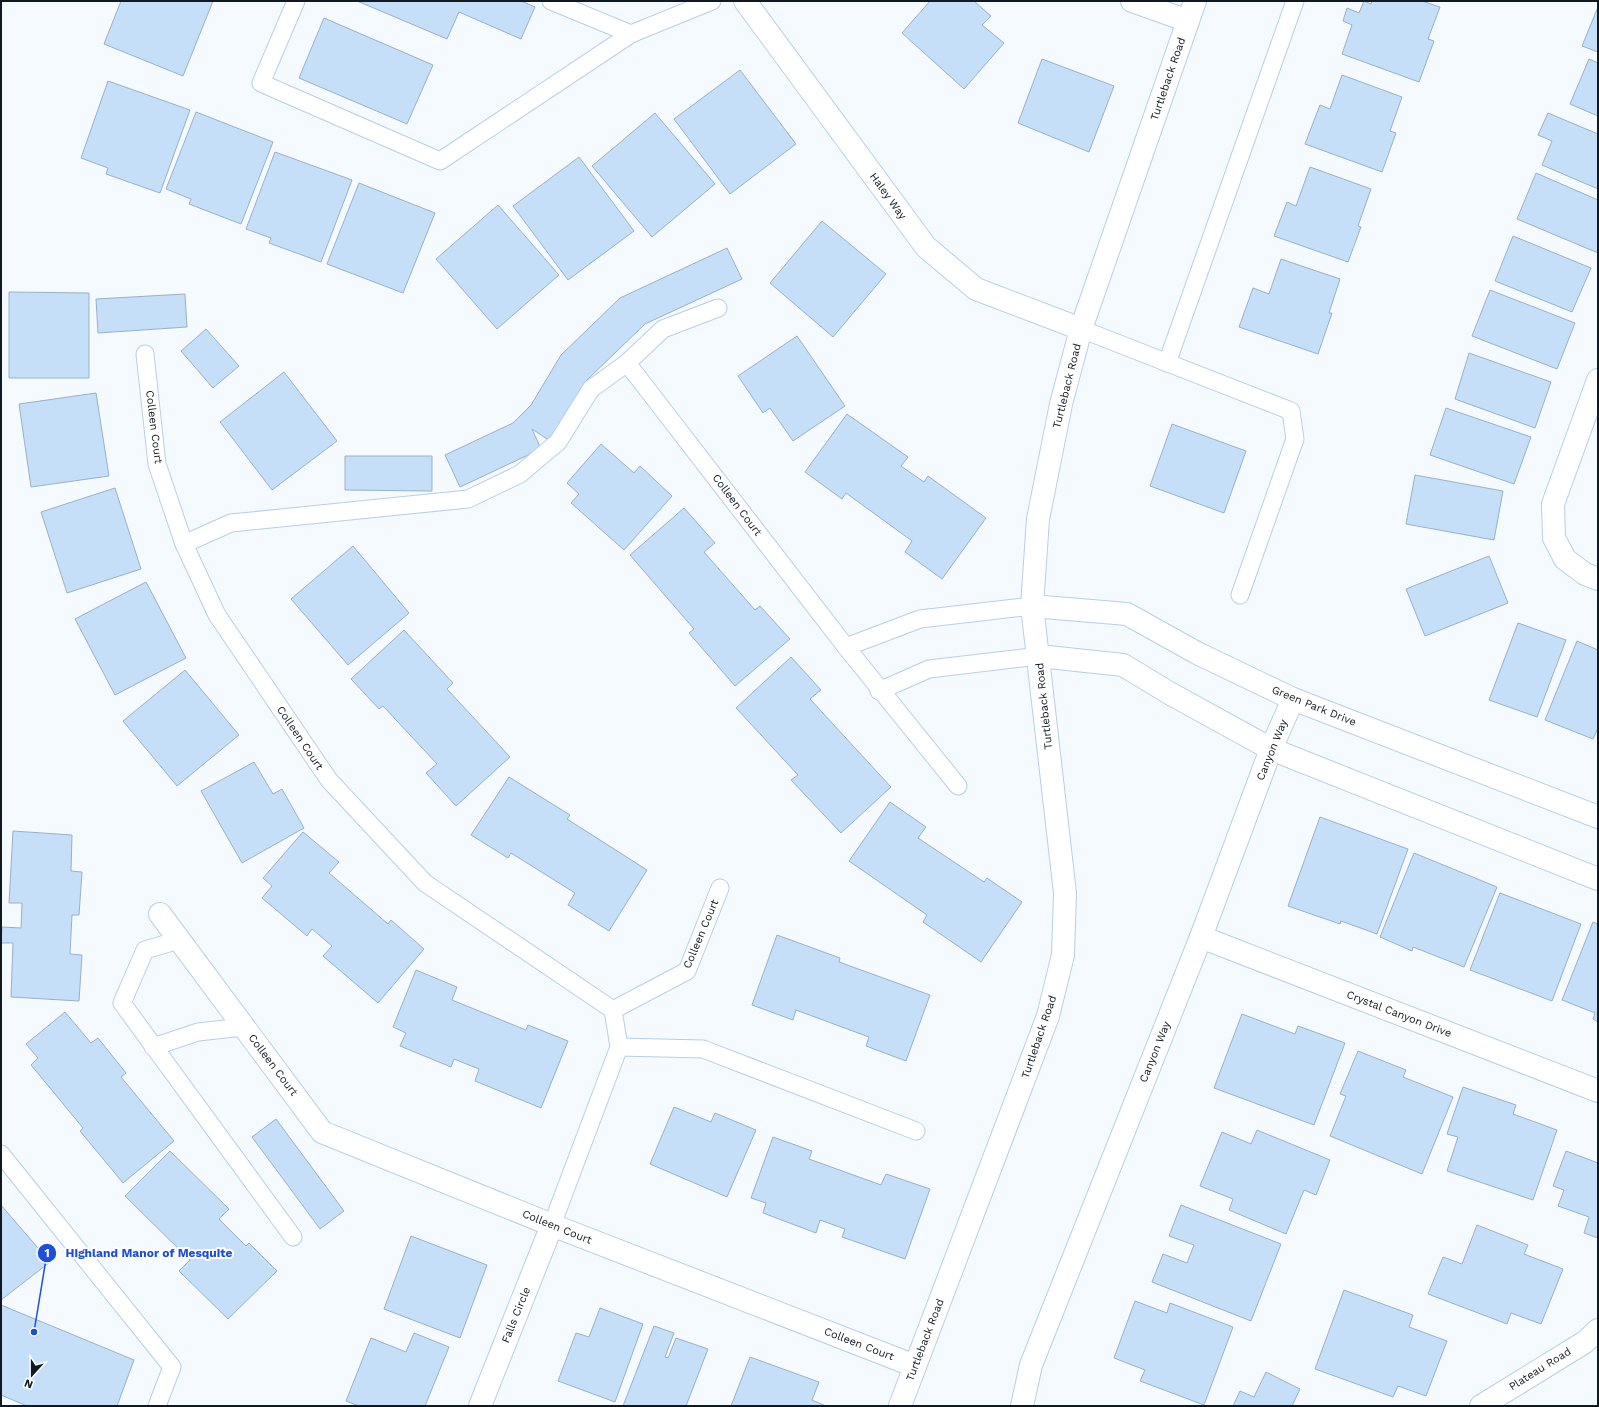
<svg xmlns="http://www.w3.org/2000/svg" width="1599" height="1407" font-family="'Work Sans',sans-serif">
  <rect width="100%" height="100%" fill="#f5faff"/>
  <g fill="#c6dff8" stroke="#98b0c8">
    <polygon points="121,1 213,1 183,76 104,44"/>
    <polygon points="357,1 521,1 535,7 521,39 459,12 447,39"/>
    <polygon points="930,1 974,1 991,16 982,25 1004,43 964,89 902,33"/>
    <polygon points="1364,1 1371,4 1372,1 1422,1 1440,7 1428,39 1434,41 1419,82 1342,54 1352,25 1343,21 1347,8 1359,13"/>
    <polygon points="1598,7 1598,52 1582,46"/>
    <polygon points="324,18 433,65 407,124 299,78"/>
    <polygon points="1042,59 1114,86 1089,152 1018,123"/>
    <polygon points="1589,59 1598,63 1598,116 1570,104"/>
    <polygon points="740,70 796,144 730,194 674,119"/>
    <polygon points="1342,75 1402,97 1390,131 1396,133 1382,172 1305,144 1320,105 1330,109"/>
    <polygon points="108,81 190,110 160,193 106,174 108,168 81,158"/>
    <polygon points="196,112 273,142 241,224 189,204 191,199 166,189"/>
    <polygon points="655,113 715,184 652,237 592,166"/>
    <polygon points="1548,113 1598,134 1598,189 1542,165 1552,141 1538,135"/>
    <polygon points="275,152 352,180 321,262 269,243 271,238 246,229"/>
    <polygon points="579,157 634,231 568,280 513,206"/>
    <polygon points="1310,167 1371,189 1358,226 1361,227 1348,262 1274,236 1287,202 1296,206"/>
    <polygon points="1536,173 1598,200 1598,253 1517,219"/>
    <polygon points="359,183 435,213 403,293 327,264"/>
    <polygon points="498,205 559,275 497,329 436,259"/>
    <polygon points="822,221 886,274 833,337 770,283"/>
    <polygon points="1513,236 1591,268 1572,312 1495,281"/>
    <polygon points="727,248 742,279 645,324 587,380 550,441 532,429 541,449 460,487 445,455 513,423 531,405 561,355 620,298"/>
    <polygon points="1281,259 1340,279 1329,313 1332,313 1318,354 1239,327 1253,288 1269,294"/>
    <polygon points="1490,290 1575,323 1557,369 1472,336"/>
    <polygon points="9,292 89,293 89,378 9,378"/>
    <polygon points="185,294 187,327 98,333 96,299"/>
    <polygon points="206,329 239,366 213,388 181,351"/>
    <polygon points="797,336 845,406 793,441 770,408 763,413 738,376"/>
    <polygon points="1469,353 1551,382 1535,428 1455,399"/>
    <polygon points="284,372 337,441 272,490 220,422"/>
    <polygon points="96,393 109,476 31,487 19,404"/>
    <polygon points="1446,408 1531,437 1514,484 1430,455"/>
    <polygon points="847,414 908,457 901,466 924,482 928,476 986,518 942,579 905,552 912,541 846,493 842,499 805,472"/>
    <polygon points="1172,424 1246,451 1224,513 1150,486"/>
    <polygon points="601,444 634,473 640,466 672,496 624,550 571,503 579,494 567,483"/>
    <polygon points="345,456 432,456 432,491 345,490"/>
    <polygon points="1415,475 1503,491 1494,540 1406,524"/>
    <polygon points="115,488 141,569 67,593 41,512"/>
    <polygon points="684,508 715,543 704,552 755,610 760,606 790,639 735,686 689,633 694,629 630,555"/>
    <polygon points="353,546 409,613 348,665 291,599"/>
    <polygon points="1489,556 1508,603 1425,636 1406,589"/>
    <polygon points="146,582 186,658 115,695 75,619"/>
    <polygon points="1518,623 1566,640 1537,717 1489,700"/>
    <polygon points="404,630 453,683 447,689 510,757 456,806 426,773 437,764 383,706 379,709 351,679"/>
    <polygon points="1577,641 1598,650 1598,728 1593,739 1545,720"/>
    <polygon points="791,657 821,690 810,699 891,787 841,833 791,780 798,775 736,708"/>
    <polygon points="185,670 239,735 177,786 123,721"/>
    <polygon points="254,762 273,794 282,789 304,828 242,863 201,791"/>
    <polygon points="509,777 570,815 567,819 647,870 609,931 568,905 575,893 511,853 508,858 471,835"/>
    <polygon points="890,802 926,827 918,838 984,882 987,878 1022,902 981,962 923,922 927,915 849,861"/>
    <polygon points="1320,817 1408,849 1377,934 1341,921 1340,924 1288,906"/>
    <polygon points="13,831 72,835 71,871 82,872 79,915 72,915 70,954 82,955 79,1001 11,997 13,943 1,943 2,927 21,928 22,903 9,903"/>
    <polygon points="303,832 339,862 329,873 388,924 391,920 424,949 378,1003 323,956 332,946 312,929 307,936 262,898 272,886 263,878"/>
    <polygon points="1414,853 1497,887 1464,967 1413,947 1412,951 1380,937"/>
    <polygon points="1500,893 1581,924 1552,1001 1470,970"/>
    <polygon points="1593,922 1598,924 1598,1022 1593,1019 1595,1013 1562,1000"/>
    <polygon points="777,935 840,958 839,962 930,995 906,1061 866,1046 869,1037 796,1010 793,1020 752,1005"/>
    <polygon points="416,970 457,987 452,1000 526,1030 528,1025 568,1041 541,1108 475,1081 479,1069 454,1059 451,1067 400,1046 406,1033 393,1027"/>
    <polygon points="65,1012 91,1043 98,1038 126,1073 121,1077 174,1141 123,1183 80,1131 83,1128 31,1065 38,1058 26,1044"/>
    <polygon points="1242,1014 1295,1034 1298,1026 1345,1043 1314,1125 1214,1088"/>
    <polygon points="1358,1051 1406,1070 1403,1077 1453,1097 1422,1174 1330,1136 1346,1096 1340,1094"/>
    <polygon points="1463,1087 1516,1105 1513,1114 1557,1130 1533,1200 1447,1171 1458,1137 1447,1134"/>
    <polygon points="674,1107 711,1122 715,1113 756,1130 727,1197 650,1164"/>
    <polygon points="276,1119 344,1211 320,1229 252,1137"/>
    <polygon points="1257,1130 1330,1160 1316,1195 1304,1190 1286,1234 1229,1210 1233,1199 1200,1186 1222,1132 1251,1144"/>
    <polygon points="773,1137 812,1151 809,1159 881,1185 886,1174 930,1189 905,1259 842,1237 845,1229 820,1220 816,1233 763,1213 766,1203 751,1198"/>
    <polygon points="170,1151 229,1209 219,1219 246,1246 249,1243 277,1271 228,1319 179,1271 190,1260 125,1196"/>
    <polygon points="1566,1151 1598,1163 1598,1238 1584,1233 1589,1217 1558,1206 1564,1190 1553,1186"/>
    <polygon points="1,1205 50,1262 1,1300"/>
    <polygon points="1181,1205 1281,1244 1251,1321 1152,1282 1163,1254 1187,1263 1194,1245 1169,1236"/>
    <polygon points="1477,1225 1528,1245 1524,1254 1563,1269 1541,1324 1511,1313 1507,1324 1428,1294 1443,1257 1462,1264"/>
    <polygon points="411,1236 487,1265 460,1338 384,1309"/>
    <polygon points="1344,1290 1413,1315 1409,1327 1447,1341 1426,1396 1398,1386 1393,1397 1315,1369"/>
    <polygon points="1135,1301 1167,1313 1170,1303 1233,1327 1204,1405 1140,1381 1145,1370 1114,1358"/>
    <polygon points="1,1305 134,1360 117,1406 27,1406 1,1395"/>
    <polygon points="600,1308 643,1324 615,1402 558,1381 576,1333 589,1337"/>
    <polygon points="654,1326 674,1333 665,1357 668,1358 676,1338 708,1349 686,1406 623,1406"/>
    <polygon points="414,1333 449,1347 425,1406 359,1406 346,1401 371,1338 406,1352"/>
    <polygon points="750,1357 819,1382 812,1400 826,1406 731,1406"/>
    <polygon points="1266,1372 1300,1389 1292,1406 1233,1406 1240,1391 1254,1397"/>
  </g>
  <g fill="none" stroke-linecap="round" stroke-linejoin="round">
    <defs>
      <g id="lane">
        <polyline points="296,1 261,83 440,161 631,34 712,1"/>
        <polyline points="551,1 631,34"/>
        <polyline points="1081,329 1291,411 1295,439 1240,595"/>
        <polyline points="145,354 157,464 184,544 217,615 329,780 425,883 613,1010 619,1047 703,1049 916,1131"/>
        <polyline points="627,363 846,647 958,786"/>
        <polyline points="1167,363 1295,1"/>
        <polyline points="184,544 231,523 468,499 520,474 558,442 591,389 627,363 663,329 718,308"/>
        <polyline points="846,647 920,619 1032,606"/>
        <polyline points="879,691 929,669 1039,656"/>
        <polyline points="179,940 145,950 122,1003 293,1237"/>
        <polyline points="613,1010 687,971 720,888"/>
        <polyline points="153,1047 198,1032 244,1027"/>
        <polyline points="1,1154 172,1367 157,1406"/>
        <polyline points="552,1225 619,1047"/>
      </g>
      <g id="street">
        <polyline points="745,1 926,247 976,289 1081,329"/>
        <polyline points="1132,1 1188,21"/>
        <polyline points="1598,380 1553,504 1554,538 1565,559 1585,574 1598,579"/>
        <polyline points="1032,606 1127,614 1197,653 1293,699 1598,817"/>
        <polyline points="1039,656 1123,665 1171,694 1271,749 1598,879"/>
        <polyline points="160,914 322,1132 552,1225 915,1366"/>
        <polyline points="1201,937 1598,1091"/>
        <polyline points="480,1406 552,1225"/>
        <polyline points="900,1406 1048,1016 1063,955 1065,893 1032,606 1038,519 1061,404 1081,329 1195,1"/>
        <polyline points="1022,1406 1031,1365 1201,937 1271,749 1293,699"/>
        <polyline points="1481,1406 1585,1342 1598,1330"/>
      </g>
    </defs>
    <use href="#lane" stroke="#b6cfe8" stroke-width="19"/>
    <use href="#street" stroke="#b6cfe8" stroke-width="24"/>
    <use href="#lane" stroke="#fff" stroke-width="17"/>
    <use href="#street" stroke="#fff" stroke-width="22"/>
  </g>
  <g text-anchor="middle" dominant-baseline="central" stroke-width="4" stroke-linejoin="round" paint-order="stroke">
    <g font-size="11" fill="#101821" stroke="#fff">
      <text transform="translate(1168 79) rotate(-71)">Turtleback Road</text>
      <text transform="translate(888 196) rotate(54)">Haley Way</text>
      <text transform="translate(1067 386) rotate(-76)">Turtleback Road</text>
      <text transform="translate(154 427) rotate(83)">Colleen Court</text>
      <text transform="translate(737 505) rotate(53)">Colleen Court</text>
      <text transform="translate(1044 706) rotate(-96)">Turtleback Road</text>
      <text transform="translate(1314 706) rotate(22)">Green Park Drive</text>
      <text transform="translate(300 738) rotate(56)">Colleen Court</text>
      <text transform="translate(1272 750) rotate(-68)">Canyon Way</text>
      <text transform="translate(701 934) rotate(-67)">Colleen Court</text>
      <text transform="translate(1399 1014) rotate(21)">Crystal Canyon Drive</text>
      <text transform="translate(1039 1037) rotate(-71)">Turtleback Road</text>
      <text transform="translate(1155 1052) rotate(-68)">Canyon Way</text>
      <text transform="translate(273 1065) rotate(53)">Colleen Court</text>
      <text transform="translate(557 1227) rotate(22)">Colleen Court</text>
      <text transform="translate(516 1315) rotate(-68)">Falls Circle</text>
      <text transform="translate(925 1340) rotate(-69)">Turtleback Road</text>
      <text transform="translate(859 1344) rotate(21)">Colleen Court</text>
      <text transform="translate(1540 1369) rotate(-32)">Plateau Road</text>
    </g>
  </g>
  <path fill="none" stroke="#1d4ed8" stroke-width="1.5" d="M34 1332L47 1253"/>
  <g fill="#1d4ed8" stroke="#fff" stroke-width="1.5">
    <circle cx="34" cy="1332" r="4"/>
    <circle cx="47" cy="1253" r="10"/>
  </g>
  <g font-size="12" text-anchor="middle" font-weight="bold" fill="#fff">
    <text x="47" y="1257">1</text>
  </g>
  <g font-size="12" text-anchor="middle" font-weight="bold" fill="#1d4ed8" stroke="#fff" stroke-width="4" stroke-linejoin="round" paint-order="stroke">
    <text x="149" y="1257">Highland Manor of Mesquite</text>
  </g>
  <rect width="1599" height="1407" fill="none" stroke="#101821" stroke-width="4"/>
  <g transform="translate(32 1375) rotate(201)" stroke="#ffffff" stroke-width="3" paint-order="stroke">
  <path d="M0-3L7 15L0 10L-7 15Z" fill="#101821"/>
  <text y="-6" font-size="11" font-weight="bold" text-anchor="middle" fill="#101821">N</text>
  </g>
</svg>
